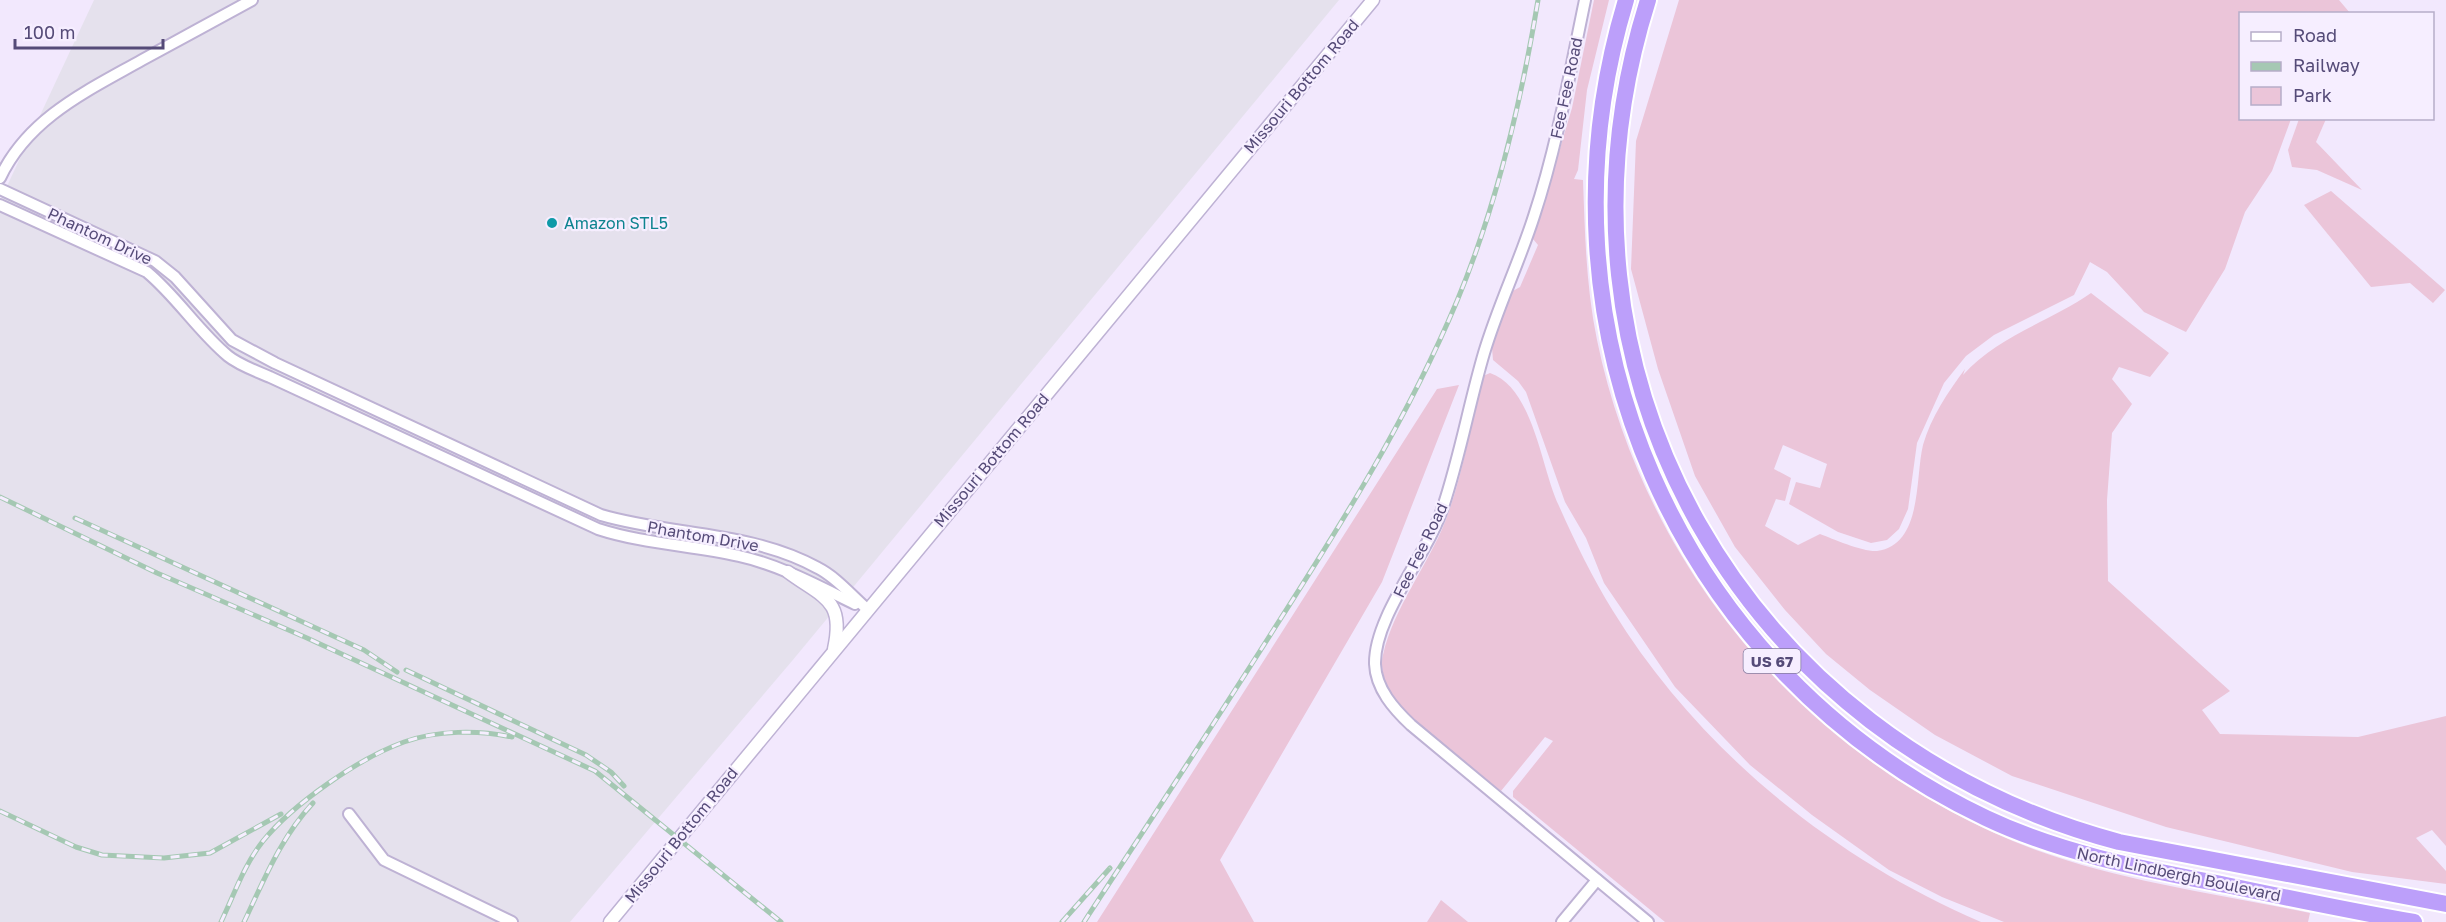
<svg xmlns="http://www.w3.org/2000/svg" width="2446" height="922" font-family="'Golos Text',sans-serif">
  <rect width="100%" height="100%" fill="#f2e8fd"/>
  <polygon fill="#e5e1ed" points="94,0 1339,0 792,661 570,922 0,922 0,201"/>
  <g fill="#ebc5d9">
    <path d="M1594,0h15l-22,90 -9,80 -4,9 9,1c2,54 3,107 14,160 48,233 216,427 439,510 88,32 182,44 274,63l-2,9h-304l-62,-25 -53,-27 -77,-55 -62,-50 -75,-78 -71,-104 -18,-45 -21,-36 -39,-110 -8,-11 -25,-21 -1,-12 19,-56 9,-5 18,-42 -5,-6 39,-131z"/>
    <path d="M1679,0h660l11,13 -110,1v104l51,1 -19,52 -27,41 -20,57 -39,63 -42,-20 -37,-40 -17,-10 -16,33 -80,40 -28,21 -22,27 -27,60 -9,66 -9,20 -12,11 -16,3 -33,-11 -49,-28 7,-22 24,6 7,-24 -44,-19 -9,24 17,9 -6,23 -9,-2 -11,27 33,19 22,-11c13,5 43,18 57,17 46,-6 38,-74 46,-106 8,-28 25,-53 42,-76l-2,6c35,-39 86,-53 128,-82l78,60 -19,24 -31,-10 -7,12 20,25 -20,29 -5,67 1,81 122,110 -28,19 18,24 138,3 88,-21v130l-14,-16 -16,8 30,33v13l-94,-12 -186,-45 -154,-51 -77,-41 -65,-45 -44,-36 -41,-44 -50,-63 -40,-71 -37,-107 -27,-100 5,-128z"/>
    <polygon points="2299,119 2326,119 2316,142 2362,190 2317,170 2292,167 2288,150"/>
    <polygon points="2331,191 2445,290 2433,303 2410,283 2371,287 2304,205"/>
    <path d="M1490,373c44,15 51,96 69,133 16,36 33,71 54,105 86,139 218,246 368,311h-316l-152,-125v-6l40,-50 -8,-4 -44,54c-34,-27 -93,-62 -112,-101 -5,-10 -9,-24 -6,-35 11,-48 44,-88 62,-133 18,-46 25,-97 38,-146z"/>
    <polygon points="1459,385 1382,582 1220,860 1254,922 1097,922 1437,389"/>
    <polygon points="1441,900 1468,922 1427,922"/>
  </g>
  <g fill="none" stroke-linecap="round" stroke-linejoin="round">
    <defs>
      <g id="minor">
        <path d="M1585,0c-15,72 -28,146 -51,216 -15,47 -36,90 -50,137 -15,51 -24,103 -41,154 -15,47 -69,109 -68,157 1,25 19,45 36,61l237,197"/>
        <path d="M0,178c28,-60 87,-87 142,-118 37,-20 73,-40 110,-60"/>
        <path d="M0,189l155,72 20,16 57,63 43,23 326,152c72,21 150,16 217,53 18,9 34,28 49,41"/>
        <path d="M0,205l147,67c30,25 51,59 81,84 11,9 28,15 42,21l328,152c46,15 94,16 141,27 41,9 79,30 116,48"/>
        <polyline points="349,814 384,860 512,922"/>
        <polyline points="1562,922 1597,880"/>
      </g>
      <g id="tertiary">
        <path d="M788,572c35,26 57,27 46,77"/>
        <polyline points="610,922 1373,0"/>
      </g>
      <g id="trunk">
        <path d="M1626,0c-99,327 51,671 360,818 76,36 158,51 240,67 62,13 125,26 188,37"/>
        <path d="M1648,0c-118,374 96,742 471,842l327,62"/>
      </g>
    </defs>
    <use href="#minor" stroke="#beb2d4" stroke-width="14"/>
    <use href="#tertiary" stroke="#beb2d4" stroke-width="15"/>
    <use href="#trunk" stroke="#fff" stroke-width="20"/>
    <use href="#minor" stroke="#fff" stroke-width="10"/>
    <use href="#tertiary" stroke="#fff" stroke-width="12"/>
    <use href="#trunk" stroke="#bc9ffa" stroke-width="16"/>
    <defs>
      <g id="rail">
        <polyline points="0,497 157,573 307,638 595,771 781,922"/>
        <polyline points="75,518 364,650 397,672"/>
        <polyline points="406,670 586,755 611,772 624,786"/>
        <polyline points="0,811 76,847 102,855 164,858 210,853 281,814"/>
        <path d="M221,922c13,-27 23,-57 42,-81 30,-37 96,-83 141,-99 33,-12 75,-12 108,-5"/>
        <path d="M244,922c20,-42 37,-85 69,-119"/>
        <polyline points="1062,922 1110,868"/>
        <path d="M1084,922c64,-98 128,-195 190,-293 68,-106 134,-211 183,-328 40,-96 64,-198 81,-301"/>
      </g>
    </defs>
    <use href="#rail" stroke="#a5c8b3" stroke-width="5"/>
    <use href="#rail" stroke="#f6eeff" stroke-width="3" stroke-dasharray="9" stroke-linecap="butt"/>
  </g>
  <circle fill="#0f9aa8" stroke="#f6eeff" stroke-width="2" cx="552" cy="223" r="6"/>
  <g text-anchor="middle" dominant-baseline="central" stroke-width="4.5" stroke-linejoin="round" paint-order="stroke">
    <rect fill="#f6eeff" stroke="#857ca0" stroke-width="1.5" x="1743.5" y="649" width="57" height="24" rx="4.5"/>
    <g font-size="15" font-weight="bold" fill="#554b78">
      <text x="1772" y="661">US 67</text>
    </g>
    <g font-size="16" fill="#554b78" stroke="#f6eeff">
      <text transform="translate(1301 86) rotate(-50)">Missouri Bottom Road</text>
      <text transform="translate(1566 88) rotate(-78)">Fee Fee Road</text>
      <text transform="translate(100 236) rotate(25)">Phantom Drive</text>
      <text transform="translate(991 460) rotate(-50)">Missouri Bottom Road</text>
      <text transform="translate(703 536) rotate(10)">Phantom Drive</text>
      <text transform="translate(1420 550) rotate(-64)">Fee Fee Road</text>
      <text transform="translate(681 835) rotate(-51)">Missouri Bottom Road</text>
      <text transform="translate(2179 874) rotate(12)">North Lindbergh Boulevard</text>
    </g>
    <g font-size="16" fill="#0d838f" stroke="#f6eeff" text-anchor="start">
      <text x="564" y="223">Amazon STL5</text>
    </g>
  </g>
  <rect x="2239" y="12" width="195" height="108" fill="#f6eeff" stroke="#b6adc9" stroke-width="1.5"/>
  <rect x="2251" y="32" width="30" height="9" fill="#ffffff" stroke="#b6adc9" stroke-width="1.5"/>
  <text x="2293" y="42" font-size="18" fill="#554b78">Road</text>
  <rect x="2251" y="62" width="30" height="9" fill="#a5c8b3" stroke="#b6adc9" stroke-width="1.5"/>
  <text x="2293" y="72" font-size="18" fill="#554b78">Railway</text>
  <rect x="2251" y="87" width="30" height="18" fill="#ebc5d9" stroke="#b6adc9" stroke-width="1.5"/>
  <text x="2293" y="102" font-size="18" fill="#554b78">Park</text>
  <path d="M15 39v9h148v-9" fill="none" stroke="#554b78" stroke-width="3"/>
  <text x="24" y="39" font-size="18" fill="#554b78" stroke="#f6eeff" stroke-width="4.5" paint-order="stroke">100 m</text>
</svg>
